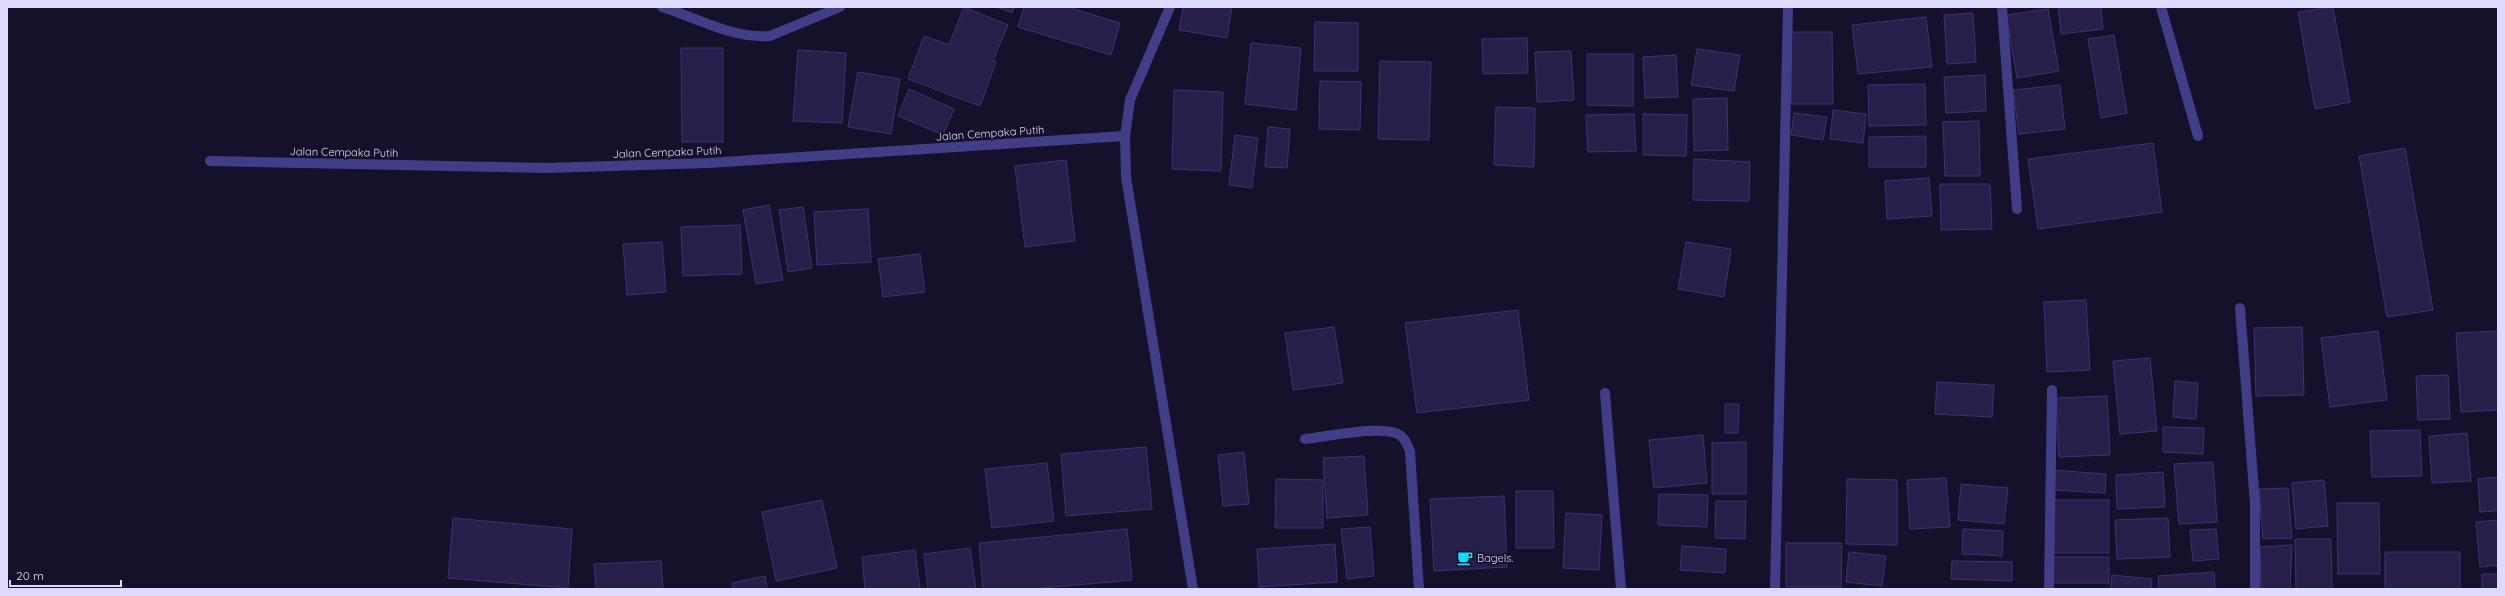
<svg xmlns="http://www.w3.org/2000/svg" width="2505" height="596" font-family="Quicksand,sans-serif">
  <rect width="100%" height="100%" fill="#16112a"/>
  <g fill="#271e4a" stroke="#3f3176">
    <polygon points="964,7 1008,25 993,61 996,62 980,106 908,79 924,36 949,45"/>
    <polygon points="997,7 1014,7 1012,13"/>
    <polygon points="1024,7 1067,7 1120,23 1111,55 1018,27"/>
    <polygon points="1183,7 1232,7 1227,38 1179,30"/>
    <polygon points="2058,7 2101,7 2103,29 2061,34"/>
    <polygon points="2333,7 2350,102 2315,109 2298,12"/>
    <polygon points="2048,9 2059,71 2017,78 2006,15"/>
    <polygon points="1973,13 1976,62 1947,64 1944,15"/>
    <polygon points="1926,17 1932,67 1858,74 1852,25"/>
    <polygon points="1315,22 1358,23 1358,71 1314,71"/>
    <polygon points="1791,32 1832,32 1833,104 1791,104"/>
    <polygon points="2114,35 2127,113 2101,118 2088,39"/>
    <polygon points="1527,38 1528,73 1483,74 1482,39"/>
    <polygon points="1251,43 1301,48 1296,110 1245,104"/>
    <polygon points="681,48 723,48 723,142 682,142"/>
    <polygon points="1697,49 1740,55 1734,91 1691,85"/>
    <polygon points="798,50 846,53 842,123 793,121"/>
    <polygon points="1571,51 1574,100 1537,102 1535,52"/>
    <polygon points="1587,54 1633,54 1633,106 1587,105"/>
    <polygon points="1676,55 1678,97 1645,98 1643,57"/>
    <polygon points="1380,61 1431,62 1429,140 1378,139"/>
    <polygon points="858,72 900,79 891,134 848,127"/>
    <polygon points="1985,75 1986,111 1946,113 1944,77"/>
    <polygon points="1320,81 1361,82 1360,130 1319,129"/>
    <polygon points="1925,84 1926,125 1869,126 1868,85"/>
    <polygon points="2060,85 2065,129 2019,134 2013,90"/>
    <polygon points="909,89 954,109 943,135 898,116"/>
    <polygon points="1174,90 1223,92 1221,171 1172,169"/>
    <polygon points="1727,98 1728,150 1694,151 1693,99"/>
    <polygon points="1496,107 1535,108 1534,167 1494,165"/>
    <polygon points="1833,110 1866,114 1863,143 1830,139"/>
    <polygon points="1794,113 1827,117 1823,140 1791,135"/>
    <polygon points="1634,114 1636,151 1588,152 1586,115"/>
    <polygon points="1643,114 1687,115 1686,156 1643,155"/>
    <polygon points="1979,121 1980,176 1945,176 1943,122"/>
    <polygon points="1268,127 1290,129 1287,168 1265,167"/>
    <polygon points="1235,135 1258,138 1252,188 1229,185"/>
    <polygon points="1926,136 1926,167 1869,167 1869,137"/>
    <polygon points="2153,143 2162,212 2038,229 2028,159"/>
    <polygon points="2405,148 2433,310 2387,317 2359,156"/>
    <polygon points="1694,159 1750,162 1749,201 1693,200"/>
    <polygon points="1066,160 1075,241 1025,247 1015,166"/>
    <polygon points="1929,178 1932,216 1887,219 1885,181"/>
    <polygon points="1940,184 1990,184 1992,229 1941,230"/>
    <polygon points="769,205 783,280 756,284 743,210"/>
    <polygon points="803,207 812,268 788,272 779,210"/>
    <polygon points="868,209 871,262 817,265 814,212"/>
    <polygon points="740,225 742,274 683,276 681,227"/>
    <polygon points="662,242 666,292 627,295 623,244"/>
    <polygon points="1686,242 1731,249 1724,297 1678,289"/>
    <polygon points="920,254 925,292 883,297 878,259"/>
    <polygon points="2086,300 2090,370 2047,372 2044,302"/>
    <polygon points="1518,310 1529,400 1417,413 1405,323"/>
    <polygon points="1334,327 1343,383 1293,390 1285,333"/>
    <polygon points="2302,327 2304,395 2256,396 2254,328"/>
    <polygon points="2378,331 2387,400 2330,407 2321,338"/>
    <polygon points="2498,331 2498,410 2461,412 2456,333"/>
    <polygon points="2150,358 2157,431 2120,434 2113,361"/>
    <polygon points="2448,375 2450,419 2418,420 2416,376"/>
    <polygon points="2175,381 2198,383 2196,419 2173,417"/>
    <polygon points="1937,382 1994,385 1992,417 1935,414"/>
    <polygon points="2107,396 2110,455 2059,457 2056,398"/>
    <polygon points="1725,404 1739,404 1738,433 1725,433"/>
    <polygon points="2163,427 2204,428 2203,454 2163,452"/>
    <polygon points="2420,430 2422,476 2372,477 2370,431"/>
    <polygon points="2467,433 2471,481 2432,483 2429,436"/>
    <polygon points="1703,435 1707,483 1654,488 1649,440"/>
    <polygon points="1746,442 1746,494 1712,494 1712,443"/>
    <polygon points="1146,447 1152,509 1066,516 1061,454"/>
    <polygon points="1244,452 1249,504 1223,506 1218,455"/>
    <polygon points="1364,456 1368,515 1327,518 1323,458"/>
    <polygon points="2213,462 2217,522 2179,524 2174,464"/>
    <polygon points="1047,463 1054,521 992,528 985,469"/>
    <polygon points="2052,470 2106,474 2105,493 2052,490"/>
    <polygon points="2163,472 2165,507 2117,509 2116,475"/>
    <polygon points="2498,477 2498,511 2480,512 2478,479"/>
    <polygon points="1946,478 1950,527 1910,529 1907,480"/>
    <polygon points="1276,479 1323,480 1323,528 1275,528"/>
    <polygon points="1847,479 1897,480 1897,545 1846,544"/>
    <polygon points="2324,480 2328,526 2296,529 2292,483"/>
    <polygon points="1961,484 2008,488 2004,524 1958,520"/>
    <polygon points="2288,488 2292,538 2263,539 2259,489"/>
    <polygon points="1516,491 1553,491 1554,548 1516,548"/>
    <polygon points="1659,494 1708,495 1707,527 1658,525"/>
    <polygon points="1504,496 1507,567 1434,571 1430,499"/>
    <polygon points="822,500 837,568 776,581 762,512"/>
    <rect x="2053" y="500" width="56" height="53"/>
    <polygon points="1716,501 1746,501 1745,539 1715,538"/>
    <polygon points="2337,503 2379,503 2380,574 2338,574"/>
    <polygon points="1566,513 1602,515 1599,570 1563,568"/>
    <polygon points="453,518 572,529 568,588 448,578"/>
    <polygon points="2168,518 2170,557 2117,559 2115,520"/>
    <polygon points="2498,520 2498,565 2480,567 2476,522"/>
    <polygon points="1370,527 1374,576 1347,579 1341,529"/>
    <polygon points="1127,529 1132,580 1030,589 983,589 979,543"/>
    <polygon points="1963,529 2003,531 2002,556 1962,554"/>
    <polygon points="2216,529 2219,559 2193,561 2190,530"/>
    <polygon points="2295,539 2331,539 2332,589 2296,589"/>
    <polygon points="1786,543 1842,543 1841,587 1786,587"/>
    <polygon points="1335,544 1337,582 1259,587 1257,549"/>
    <polygon points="2292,545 2290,589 2261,589 2260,547"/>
    <polygon points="1682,546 1726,549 1725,573 1680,570"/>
    <polygon points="970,548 976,589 928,589 924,554"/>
    <polygon points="915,550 920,589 865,589 862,557"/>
    <polygon points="1849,552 1886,556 1882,586 1846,582"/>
    <rect x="2385" y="552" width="75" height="37"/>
    <rect x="2051" y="557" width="58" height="26"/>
    <polygon points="661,561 663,589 596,589 594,564"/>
    <polygon points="1952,561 2012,562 2012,581 1951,579"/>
    <polygon points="2214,572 2215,589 2159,589 2158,576"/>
    <rect x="2482" y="574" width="16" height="15"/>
    <polygon points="2112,575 2152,579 2151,589 2111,589"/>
    <polygon points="765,576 767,589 733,589 732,583"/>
  </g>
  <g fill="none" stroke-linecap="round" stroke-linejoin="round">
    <g stroke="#413e87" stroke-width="10">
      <path d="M662,7c35,11 71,32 108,29l70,-29"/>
      <polyline points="2240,308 2255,504 2255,589"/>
      <polyline points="1605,393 1621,589"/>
    </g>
    <g stroke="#413e87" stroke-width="10">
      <polyline points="1170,7 1130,100 1125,136 1126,177 1193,589"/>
      <polyline points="2002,7 2017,209"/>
      <polyline points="2161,7 2198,136"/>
      <polyline points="210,161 547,168 708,163 1125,136"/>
      <path d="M1305,439c22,-2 74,-14 93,-5 7,3 9,11 12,17l9,138"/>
      <polyline points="1775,589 1788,7"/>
      <polyline points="2049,589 2052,390"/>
    </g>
  </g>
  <defs>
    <symbol id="cafe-bare" viewBox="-9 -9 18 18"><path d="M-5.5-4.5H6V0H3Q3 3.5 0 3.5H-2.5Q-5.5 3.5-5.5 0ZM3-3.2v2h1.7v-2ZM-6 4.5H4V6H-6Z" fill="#0cdff9" stroke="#16112a" stroke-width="2.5" paint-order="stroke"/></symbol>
  </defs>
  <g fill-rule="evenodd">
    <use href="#cafe-bare" x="1454" y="547" width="22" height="22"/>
  </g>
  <g text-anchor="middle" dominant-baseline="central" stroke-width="3.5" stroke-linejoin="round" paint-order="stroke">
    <g font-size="11" fill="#dfdbfe" stroke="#16112a">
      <text transform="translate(990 133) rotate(-4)">Jalan Cempaka Putih</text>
      <text transform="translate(344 152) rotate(1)">Jalan Cempaka Putih</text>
      <text transform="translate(667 152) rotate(-2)">Jalan Cempaka Putih</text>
    </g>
    <g font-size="11" fill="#dfdbfe" stroke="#16112a" text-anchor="start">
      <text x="1477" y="558">Bagels.</text>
    </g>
  </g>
  <rect width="2505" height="596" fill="none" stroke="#dfdbfe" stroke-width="16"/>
  <path d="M10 580v6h111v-6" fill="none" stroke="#dfdbfe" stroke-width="2"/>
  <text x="16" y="580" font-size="12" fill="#dfdbfe" stroke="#16112a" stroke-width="3" paint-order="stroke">20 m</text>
</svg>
